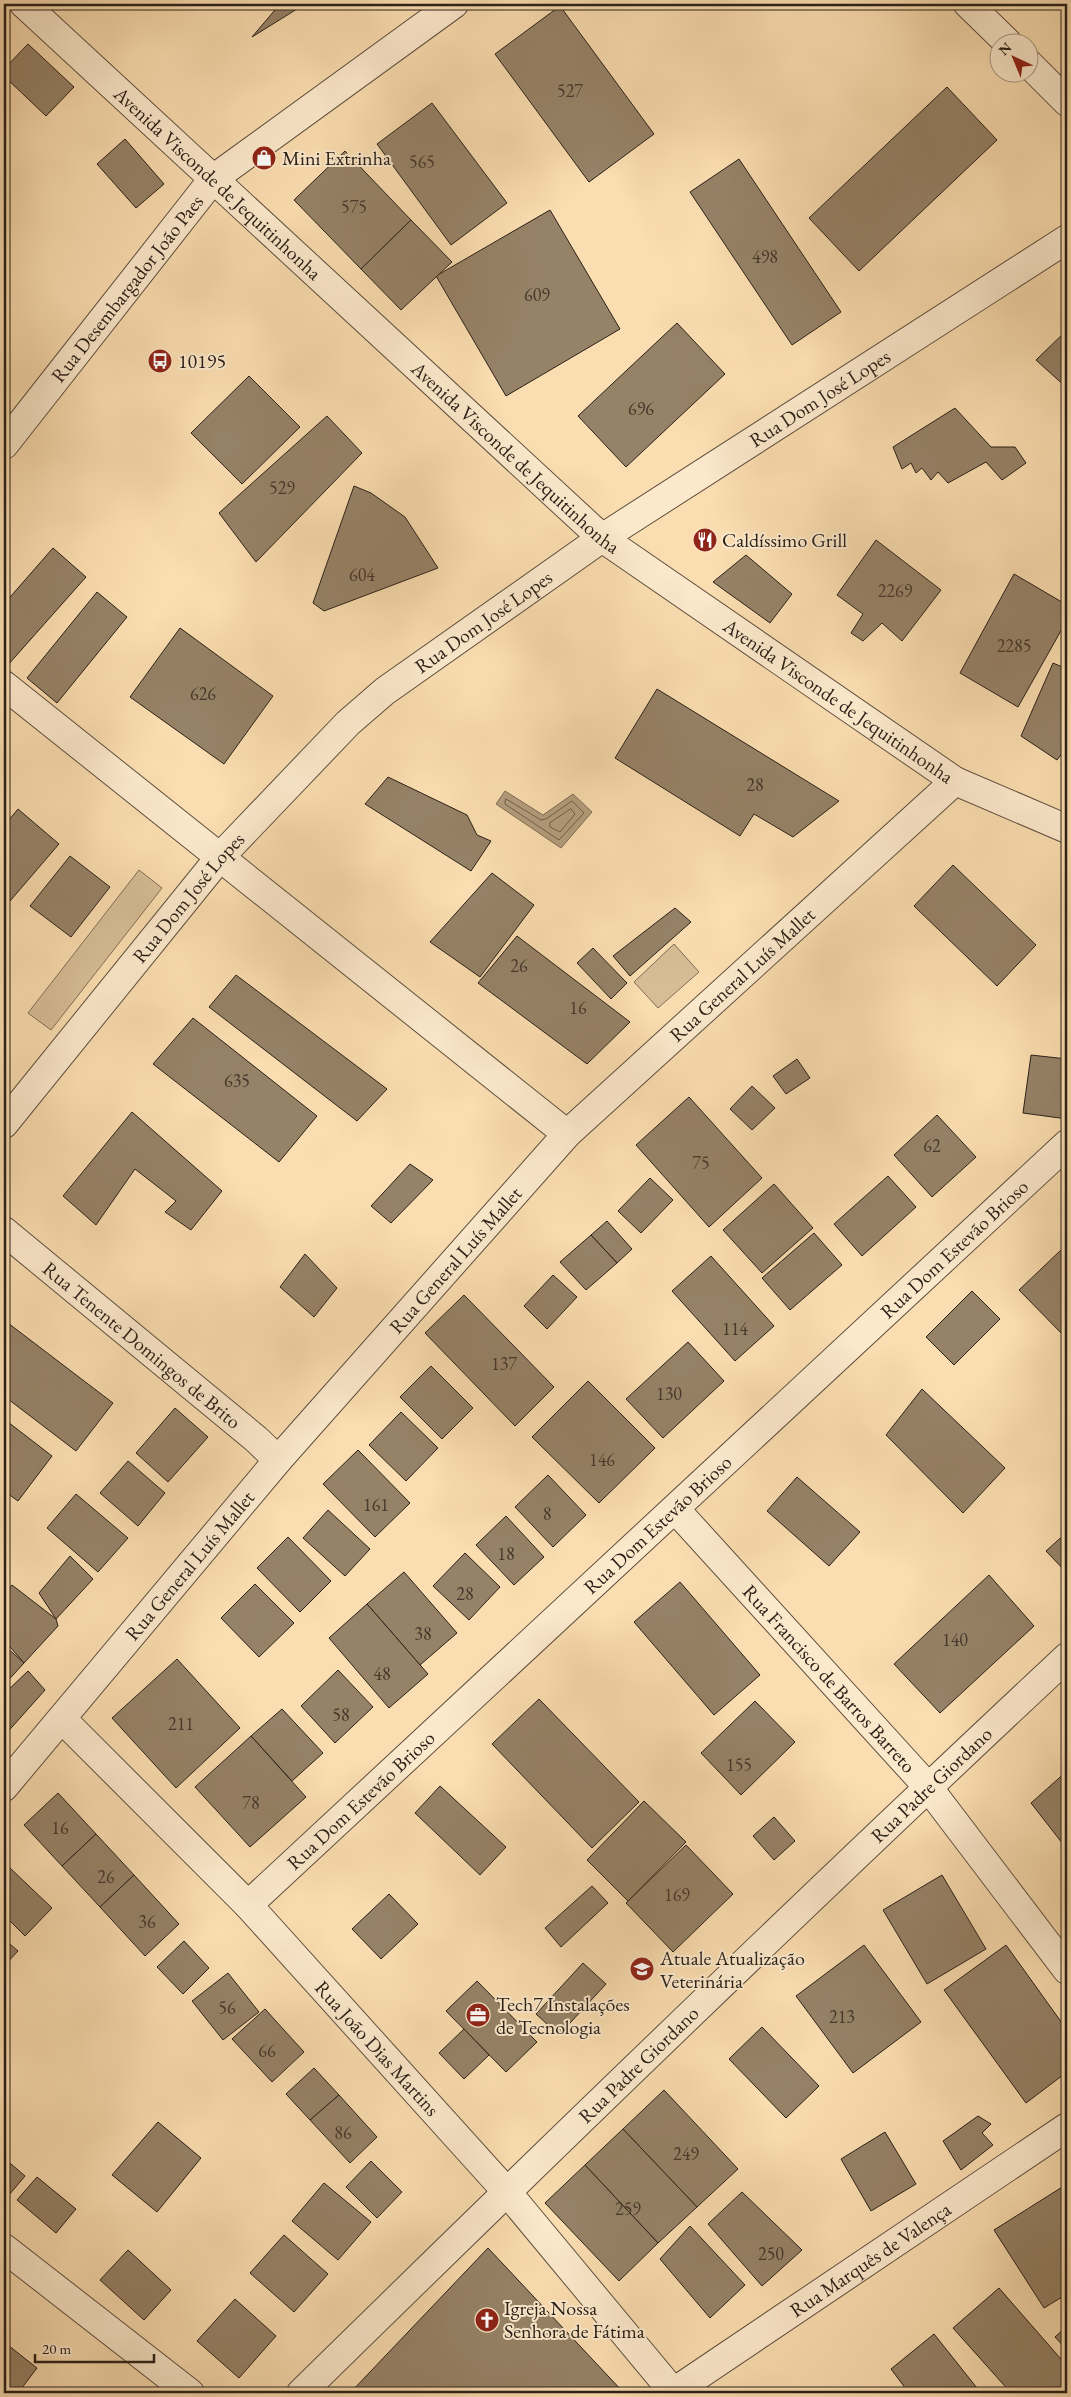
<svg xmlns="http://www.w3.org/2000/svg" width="1071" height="2397" font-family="'EB Garamond',serif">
  <rect width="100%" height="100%" fill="#faddb0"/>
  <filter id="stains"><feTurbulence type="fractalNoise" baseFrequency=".004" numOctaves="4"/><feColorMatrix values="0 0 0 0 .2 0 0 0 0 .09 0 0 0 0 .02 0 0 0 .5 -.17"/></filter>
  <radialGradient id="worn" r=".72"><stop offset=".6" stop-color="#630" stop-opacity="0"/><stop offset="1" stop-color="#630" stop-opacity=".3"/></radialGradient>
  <g fill="#d7bd96" stroke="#806e57">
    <polygon points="139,870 162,888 51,1030 28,1013"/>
    <polygon points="674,944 699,972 658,1008 634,982"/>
  </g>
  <polygon fill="#b39d7c" stroke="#7c6b54" points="505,791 543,815 573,794 592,812 561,848 496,804"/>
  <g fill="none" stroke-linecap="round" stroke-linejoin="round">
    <g stroke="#6e5e4a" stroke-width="1">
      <polygon points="506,799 541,820 546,819 572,801 584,813 559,840 505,804"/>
      <polygon points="571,809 575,814 560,832 550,827 550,823"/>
    </g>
  </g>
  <g fill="#968267" stroke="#2a2018">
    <polygon points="280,4 305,4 252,37"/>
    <polygon points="560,6 654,134 589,182 495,54"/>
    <polygon points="28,44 74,87 46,116 4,76 4,69"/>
    <polygon points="947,87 997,140 859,271 809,218"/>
    <polygon points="432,103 507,203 451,245 377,144"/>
    <polygon points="125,139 164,184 136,208 97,164"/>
    <polygon points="345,151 411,220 361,269 294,200"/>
    <polygon points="739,159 841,312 792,345 690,192"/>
    <polygon points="550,210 620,329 506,396 436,276"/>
    <polygon points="411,220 452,262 401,310 361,269"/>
    <polygon points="677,323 725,374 626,467 578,416"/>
    <polygon points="1067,330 1067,388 1036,360"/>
    <polygon points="249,376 300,427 242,484 191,433"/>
    <polygon points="955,408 991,447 1015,447 1026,463 1002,480 986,462 948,483 938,472 931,480 922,468 916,473 911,463 902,469 893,447"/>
    <polygon points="327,416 362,453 256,562 219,513"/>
    <polygon points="354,486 371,493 405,517 438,568 324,611 313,603"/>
    <polygon points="876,540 941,590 902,641 882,623 863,641 851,633 863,614 837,595"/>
    <polygon points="53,548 86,577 7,666 4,663 4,604"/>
    <polygon points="746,555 792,594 770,623 713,582"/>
    <polygon points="1014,574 1067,605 1067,620 1018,707 960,673"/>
    <polygon points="97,592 127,617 57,703 27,678"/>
    <polygon points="180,628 273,696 224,764 130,697"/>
    <polygon points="1053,663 1067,669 1067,747 1057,760 1021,736"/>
    <polygon points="657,689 839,801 793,837 754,814 740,836 615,758"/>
    <polygon points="388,777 467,815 477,835 491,841 471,871 365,804"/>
    <polygon points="18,809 59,844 4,908 4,826"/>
    <polygon points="70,856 110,887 71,937 30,906"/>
    <polygon points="953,865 1036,945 997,986 914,906"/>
    <polygon points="492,873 534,905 480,977 430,942"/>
    <polygon points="675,908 691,922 630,976 613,956"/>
    <polygon points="517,936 630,1022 587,1064 478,983"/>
    <polygon points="593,948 627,983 611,999 577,963"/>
    <polygon points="236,975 387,1089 357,1121 209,1007"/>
    <polygon points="193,1018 317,1116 279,1162 153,1064"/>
    <polygon points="1031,1055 1067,1059 1067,1119 1023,1113"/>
    <polygon points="797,1059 810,1078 786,1094 773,1076"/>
    <polygon points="752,1086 775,1108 752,1130 730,1109"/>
    <polygon points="689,1097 762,1178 709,1227 636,1145"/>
    <polygon points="132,1112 222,1191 191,1230 165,1212 176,1201 135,1169 96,1225 63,1196"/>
    <polygon points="937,1115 976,1157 932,1197 894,1155"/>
    <polygon points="410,1164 433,1180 391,1223 371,1206"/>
    <polygon points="888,1176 916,1207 862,1256 834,1224"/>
    <polygon points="650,1178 673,1200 641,1233 618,1211"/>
    <polygon points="774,1184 813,1228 762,1273 723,1230"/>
    <polygon points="607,1221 632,1249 617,1263 591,1235"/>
    <polygon points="814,1233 842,1265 790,1310 762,1278"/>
    <polygon points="591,1235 617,1263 586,1290 560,1262"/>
    <polygon points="1061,1250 1067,1255 1067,1339 1019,1290"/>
    <polygon points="305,1254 337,1288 314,1317 280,1287"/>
    <polygon points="711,1256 774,1326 735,1361 672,1291"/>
    <polygon points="553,1275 577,1297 547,1329 524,1306"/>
    <polygon points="972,1291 1000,1319 954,1365 926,1337"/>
    <polygon points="464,1295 554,1387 515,1426 425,1333"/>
    <polygon points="4,1320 113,1403 76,1451 4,1396"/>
    <polygon points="688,1342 724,1381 663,1438 626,1399"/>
    <polygon points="431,1366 473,1408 442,1439 400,1397"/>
    <polygon points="588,1381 655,1448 599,1503 532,1437"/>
    <polygon points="922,1389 1005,1468 963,1513 886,1435"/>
    <polygon points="175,1408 208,1437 168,1482 136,1453"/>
    <polygon points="401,1412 438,1448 406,1481 369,1445"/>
    <polygon points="4,1419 52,1456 18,1501 4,1491"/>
    <polygon points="358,1450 410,1503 375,1537 323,1484"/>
    <polygon points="128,1461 165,1493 138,1526 100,1493"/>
    <polygon points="548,1475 586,1515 553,1547 515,1507"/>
    <polygon points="797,1477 860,1532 829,1566 767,1511"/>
    <polygon points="76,1494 128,1538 98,1572 47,1528"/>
    <polygon points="328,1510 370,1549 345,1576 303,1538"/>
    <polygon points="506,1516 544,1557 514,1585 476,1545"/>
    <polygon points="1067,1532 1067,1573 1046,1551"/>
    <polygon points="288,1537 331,1581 300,1612 257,1568"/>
    <polygon points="465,1553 500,1587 469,1620 433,1586"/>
    <polygon points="70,1556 93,1579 56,1619 39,1593"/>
    <polygon points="404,1572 457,1633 420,1665 367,1604"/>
    <polygon points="989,1575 1034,1626 940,1713 894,1664"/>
    <polygon points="680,1582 760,1675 714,1715 634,1622"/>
    <polygon points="255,1584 294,1623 259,1657 221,1618"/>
    <polygon points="12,1585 56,1619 58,1626 24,1663 4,1640 4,1595"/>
    <polygon points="367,1604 428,1674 389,1708 329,1638"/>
    <polygon points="4,1645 24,1663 4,1685"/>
    <polygon points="177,1659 240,1728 176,1788 112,1718"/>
    <polygon points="338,1670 373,1707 335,1743 301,1706"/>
    <polygon points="28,1671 45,1690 4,1736 4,1694"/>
    <polygon points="539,1699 639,1802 592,1848 492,1744"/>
    <polygon points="755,1701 795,1742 741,1795 701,1753"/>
    <polygon points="282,1709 323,1753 292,1781 251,1736"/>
    <polygon points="251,1736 306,1797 250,1847 195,1787"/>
    <polygon points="1067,1771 1067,1847 1066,1848 1031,1803"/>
    <polygon points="440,1786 506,1847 480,1875 415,1813"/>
    <polygon points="58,1793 96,1834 62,1866 24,1825"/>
    <polygon points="644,1801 686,1842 628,1901 587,1860"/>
    <polygon points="774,1817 795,1841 774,1860 753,1836"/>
    <polygon points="96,1834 134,1875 100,1907 62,1866"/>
    <polygon points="686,1845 733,1894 673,1952 626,1903"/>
    <polygon points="10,1868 52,1908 25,1936 4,1915 4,1875"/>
    <polygon points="134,1875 179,1924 145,1956 100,1907"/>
    <polygon points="942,1875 986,1949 927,1984 883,1910"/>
    <polygon points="592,1886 608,1903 561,1947 545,1928"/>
    <polygon points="389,1894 418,1924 381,1959 352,1929"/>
    <polygon points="4,1939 18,1951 4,1966"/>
    <polygon points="184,1941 209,1968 183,1994 157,1967"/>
    <polygon points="864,1945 921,2022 853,2073 796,1996"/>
    <polygon points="1006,1945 1067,2030 1067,2072 1026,2103 944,1990"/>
    <polygon points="583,1963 606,1984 559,2035 536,2014"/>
    <polygon points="228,1973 259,2012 223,2040 192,2001"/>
    <polygon points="477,1981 537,2042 506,2072 446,2011"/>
    <polygon points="265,2009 304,2052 272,2082 232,2039"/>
    <polygon points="762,2027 819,2086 786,2118 729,2059"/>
    <polygon points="464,2029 489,2055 464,2079 439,2053"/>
    <polygon points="314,2068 339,2095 310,2120 286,2094"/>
    <polygon points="664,2090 738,2169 697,2207 623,2129"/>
    <polygon points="339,2095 377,2137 350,2163 310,2120"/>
    <polygon points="978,2116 991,2124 982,2133 993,2145 961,2170 943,2141"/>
    <polygon points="158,2122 201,2158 157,2212 112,2175"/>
    <polygon points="623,2129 697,2207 658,2243 585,2165"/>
    <polygon points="885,2132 916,2184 871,2211 841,2159"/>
    <polygon points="4,2158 25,2176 9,2195 4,2190"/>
    <polygon points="371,2161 402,2192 377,2218 346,2187"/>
    <polygon points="585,2165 658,2243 619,2281 545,2203"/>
    <polygon points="37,2177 76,2209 56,2233 17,2200"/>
    <polygon points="324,2183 371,2222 338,2260 292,2221"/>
    <polygon points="1067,2184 1067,2294 1044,2308 994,2230"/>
    <polygon points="742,2192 802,2250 762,2286 708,2224"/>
    <polygon points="690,2226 745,2285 710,2318 660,2259"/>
    <polygon points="284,2235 328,2274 294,2312 250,2273"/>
    <polygon points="488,2248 624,2393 350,2393"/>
    <polygon points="128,2250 171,2290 144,2320 100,2280"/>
    <polygon points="999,2288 1067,2366 1067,2390 1064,2393 1011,2393 953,2328"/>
    <polygon points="235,2299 276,2336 239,2378 197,2341"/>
    <polygon points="1067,2326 1067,2350 1055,2337"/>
    <polygon points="934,2334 981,2393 909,2393 891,2369"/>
    <polygon points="4,2342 37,2368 18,2393 4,2393"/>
  </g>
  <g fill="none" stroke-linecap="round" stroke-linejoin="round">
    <defs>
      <g id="minor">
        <polyline points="968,4 1007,42"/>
        <polyline points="1028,63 1067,102"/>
        <polyline points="4,685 567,1134"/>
        <path id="s1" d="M4,1231l252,208 22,21"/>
        <path id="s2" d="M676,1510l252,277 139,183"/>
        <path id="s3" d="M62,1719l186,186 259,287 167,201"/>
        <path id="s4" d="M4,1787l274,-327 289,-326 388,-353"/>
        <path id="s5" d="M248,1905l819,-761"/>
        <polyline points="4,2248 190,2393"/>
        <path id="s6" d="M301,2393c253,-248 507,-494 766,-736"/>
      </g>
      <g id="tertiary">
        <path id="s7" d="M24,4l578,534 353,243 112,48"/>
        <path id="s8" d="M4,445l209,-266 241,-175"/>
        <path id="s9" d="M4,1124l216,-267 128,-134 37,-32 217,-153 465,-299"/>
        <path id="s10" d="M672,2393l395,-266"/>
      </g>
    </defs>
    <use href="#minor" stroke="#5e4f3e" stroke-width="30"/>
    <use href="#tertiary" stroke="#5e4f3e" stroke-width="30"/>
    <use href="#minor" stroke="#fce9cc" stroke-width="28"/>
    <use href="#tertiary" stroke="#fce9cc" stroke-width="28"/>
  </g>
  <defs>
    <symbol id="shop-disc" viewBox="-11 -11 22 22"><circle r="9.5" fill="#8f2418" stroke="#fce9cc"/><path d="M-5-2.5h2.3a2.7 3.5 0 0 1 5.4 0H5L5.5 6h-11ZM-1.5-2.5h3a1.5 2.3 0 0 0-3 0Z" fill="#fff"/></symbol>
    <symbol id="bus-disc" viewBox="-11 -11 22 22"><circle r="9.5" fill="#8f2418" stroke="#fce9cc"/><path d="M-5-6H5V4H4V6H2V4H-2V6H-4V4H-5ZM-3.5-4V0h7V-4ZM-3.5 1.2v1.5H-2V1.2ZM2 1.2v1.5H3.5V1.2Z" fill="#fff"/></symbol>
    <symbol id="restaurant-disc" viewBox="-11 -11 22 22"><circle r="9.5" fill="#8f2418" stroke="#fce9cc"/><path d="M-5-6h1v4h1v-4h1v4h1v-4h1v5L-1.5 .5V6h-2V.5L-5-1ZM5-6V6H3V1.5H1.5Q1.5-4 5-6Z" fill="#fff"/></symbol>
    <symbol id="university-disc" viewBox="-11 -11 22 22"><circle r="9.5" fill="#8f2418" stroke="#fce9cc"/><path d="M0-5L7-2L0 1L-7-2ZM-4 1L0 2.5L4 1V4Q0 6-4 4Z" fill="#fff"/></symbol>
    <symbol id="office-disc" viewBox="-11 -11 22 22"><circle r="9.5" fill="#8f2418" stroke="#fce9cc"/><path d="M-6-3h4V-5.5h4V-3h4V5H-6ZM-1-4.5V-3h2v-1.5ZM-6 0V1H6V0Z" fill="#fff"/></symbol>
    <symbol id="church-disc" viewBox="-11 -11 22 22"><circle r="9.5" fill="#8f2418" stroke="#fce9cc"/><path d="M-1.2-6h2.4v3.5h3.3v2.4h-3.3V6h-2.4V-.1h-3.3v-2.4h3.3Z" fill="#fff"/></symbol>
  </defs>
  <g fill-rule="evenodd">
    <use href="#shop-disc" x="250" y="144" width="28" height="28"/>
    <use href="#bus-disc" x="146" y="347" width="28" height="28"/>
    <use href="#restaurant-disc" x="691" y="526" width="28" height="28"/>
    <use href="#university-disc" x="628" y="1955" width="28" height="28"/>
    <use href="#office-disc" x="464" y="2001" width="28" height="28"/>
    <use href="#church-disc" x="473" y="2306" width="28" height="28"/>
  </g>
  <g text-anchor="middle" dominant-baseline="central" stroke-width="4" stroke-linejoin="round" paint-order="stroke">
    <g font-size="18" fill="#45382c">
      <text x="570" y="90">527</text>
      <text x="422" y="161">565</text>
      <text x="354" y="206">575</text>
      <text x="765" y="256">498</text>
      <text x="537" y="294">609</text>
      <text x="641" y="408">696</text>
      <text x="282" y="487">529</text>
      <text x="362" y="574">604</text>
      <text x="895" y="590">2269</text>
      <text x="1014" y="645">2285</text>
      <text x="203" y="693">626</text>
      <text x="755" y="784">28</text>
      <text x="519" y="965">26</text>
      <text x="578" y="1007">16</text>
      <text x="237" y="1080">635</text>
      <text x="932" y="1145">62</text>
      <text x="701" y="1162">75</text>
      <text x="735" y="1328">114</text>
      <text x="504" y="1363">137</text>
      <text x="669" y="1393">130</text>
      <text x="602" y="1459">146</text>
      <text x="376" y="1504">161</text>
      <text x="547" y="1513">8</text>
      <text x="506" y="1553">18</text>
      <text x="465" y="1593">28</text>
      <text x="423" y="1633">38</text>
      <text x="955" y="1639">140</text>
      <text x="382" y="1673">48</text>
      <text x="341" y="1714">58</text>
      <text x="181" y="1723">211</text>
      <text x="739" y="1764">155</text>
      <text x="251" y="1802">78</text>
      <text x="60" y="1827">16</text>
      <text x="106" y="1876">26</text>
      <text x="677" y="1894">169</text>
      <text x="147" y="1921">36</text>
      <text x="227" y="2007">56</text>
      <text x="842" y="2016">213</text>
      <text x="267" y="2050">66</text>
      <text x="343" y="2132">86</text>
      <text x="686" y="2153">249</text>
      <text x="628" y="2208">259</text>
      <text x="771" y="2253">250</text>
    </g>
    <g font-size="20" fill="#2a2018" stroke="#fce9cc" text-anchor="start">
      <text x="282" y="158">Mini Extrinha</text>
      <text x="178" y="361">10195</text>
      <text x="722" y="540">Caldíssimo Grill</text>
      <text x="660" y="1958">Atuale Atualização<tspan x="660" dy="23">Veterinária</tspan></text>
      <text x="496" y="2004">Tech7 Instalações<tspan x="496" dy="23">de Tecnologia</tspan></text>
      <text x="504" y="2308">Igreja Nossa<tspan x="504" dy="23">Senhora de Fátima</tspan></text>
    </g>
    <g font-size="20" fill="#2a2018" stroke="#fce9cc">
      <text stroke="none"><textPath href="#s7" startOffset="264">Avenida Visconde de Jequitinhonha</textPath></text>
      <text stroke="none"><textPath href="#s8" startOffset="199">Rua Desembargador João Paes</textPath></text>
      <text stroke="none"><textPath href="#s9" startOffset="1102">Rua Dom José Lopes</textPath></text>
      <text stroke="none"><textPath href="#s7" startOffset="669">Avenida Visconde de Jequitinhonha</textPath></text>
      <text stroke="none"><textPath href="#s9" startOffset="698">Rua Dom José Lopes</textPath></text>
      <text stroke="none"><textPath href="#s7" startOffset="1074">Avenida Visconde de Jequitinhonha</textPath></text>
      <text stroke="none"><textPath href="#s9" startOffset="292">Rua Dom José Lopes</textPath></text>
      <text stroke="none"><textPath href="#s4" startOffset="1099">Rua General Luís Mallet</textPath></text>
      <text stroke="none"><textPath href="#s5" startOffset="964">Rua Dom Estevão Brioso</textPath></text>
      <text stroke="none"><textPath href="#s4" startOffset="694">Rua General Luís Mallet</textPath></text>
      <text stroke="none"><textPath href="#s1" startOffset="179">Rua Tenente Domingos de Brito</textPath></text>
      <text stroke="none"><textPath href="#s5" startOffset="559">Rua Dom Estevão Brioso</textPath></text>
      <text stroke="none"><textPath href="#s4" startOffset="289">Rua General Luís Mallet</textPath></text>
      <text stroke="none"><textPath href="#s2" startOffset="228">Rua Francisco de Barros Barreto</textPath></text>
      <text stroke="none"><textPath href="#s6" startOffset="876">Rua Padre Giordano</textPath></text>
      <text stroke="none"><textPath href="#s5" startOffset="154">Rua Dom Estevão Brioso</textPath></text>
      <text stroke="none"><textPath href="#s3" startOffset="456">Rua João Dias Martins</textPath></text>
      <text stroke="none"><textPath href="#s6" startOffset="471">Rua Padre Giordano</textPath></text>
      <text stroke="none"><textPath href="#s10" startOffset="239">Rua Marquês de Valença</textPath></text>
    </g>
  </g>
  <rect width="1071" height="2397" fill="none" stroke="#faddb0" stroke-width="20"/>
  <rect x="5" y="5" width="1061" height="2387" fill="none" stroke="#2a2018" stroke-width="2.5"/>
  <rect x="10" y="10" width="1051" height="2377" fill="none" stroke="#2a2018"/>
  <g transform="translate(1014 58) rotate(316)"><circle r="24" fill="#fce9cc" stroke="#a89984"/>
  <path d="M0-4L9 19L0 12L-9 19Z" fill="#8f2418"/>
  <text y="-8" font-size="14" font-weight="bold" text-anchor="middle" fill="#2a2018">N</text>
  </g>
  <path d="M35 2354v8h119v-8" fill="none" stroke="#2a2018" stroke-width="2.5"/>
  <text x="42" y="2354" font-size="15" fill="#2a2018" stroke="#fce9cc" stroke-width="4" paint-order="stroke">20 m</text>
  <rect width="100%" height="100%" filter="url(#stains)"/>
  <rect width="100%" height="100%" fill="url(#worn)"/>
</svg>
